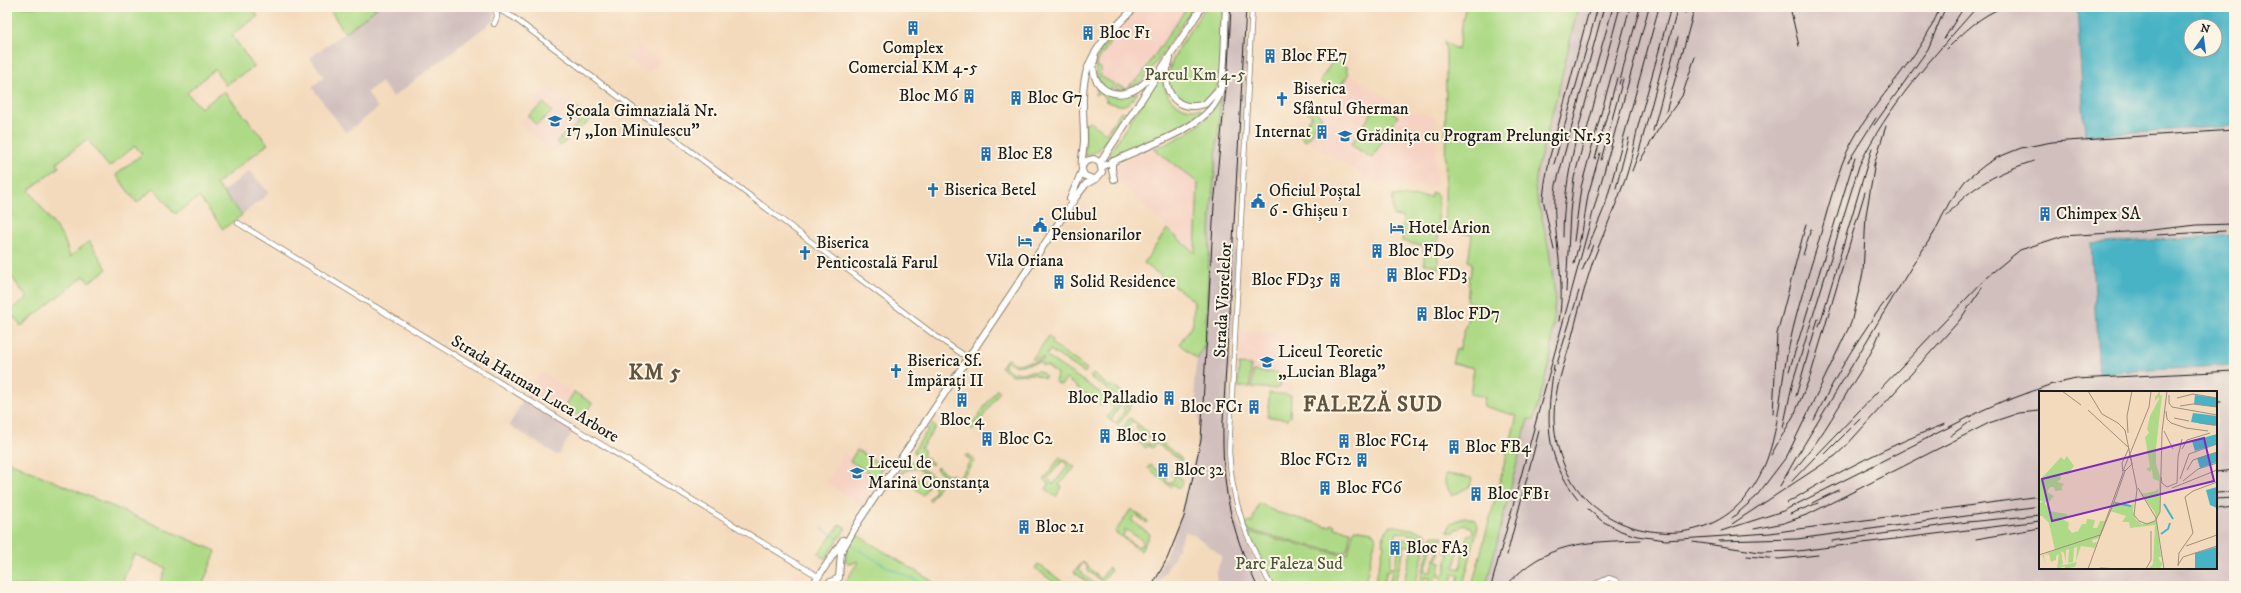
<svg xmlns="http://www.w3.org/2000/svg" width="2241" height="593" font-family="'IM FELL DW Pica',serif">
  <rect width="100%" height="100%" fill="#fcf5e5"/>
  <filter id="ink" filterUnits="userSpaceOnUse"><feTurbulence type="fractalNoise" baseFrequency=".025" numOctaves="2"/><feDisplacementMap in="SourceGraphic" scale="8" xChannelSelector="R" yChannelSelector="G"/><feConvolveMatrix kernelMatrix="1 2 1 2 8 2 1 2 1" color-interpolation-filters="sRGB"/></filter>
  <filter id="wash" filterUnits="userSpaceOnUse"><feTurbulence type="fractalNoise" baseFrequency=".012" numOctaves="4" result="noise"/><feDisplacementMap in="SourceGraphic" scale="16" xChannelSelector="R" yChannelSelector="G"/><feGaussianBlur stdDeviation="0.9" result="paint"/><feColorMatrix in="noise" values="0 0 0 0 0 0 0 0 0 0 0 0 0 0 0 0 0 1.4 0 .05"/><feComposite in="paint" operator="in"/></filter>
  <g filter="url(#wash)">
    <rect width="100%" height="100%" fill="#f4dabc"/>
    <g fill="#f6d2c3">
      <polygon points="1140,7 1193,7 1158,60 1141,82 1125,90 1111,90 1098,77 1096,63 1099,54 1110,38 1115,35"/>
      <polygon points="639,45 661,62 647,73 626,56"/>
      <polygon points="1349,73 1409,112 1412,111 1436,117 1436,183 1434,186 1364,183 1362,180 1364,175 1306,141"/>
      <polygon points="548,87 591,119 552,152 519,122 538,106 533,101"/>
      <polygon points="1154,149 1198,183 1195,254 1163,225 1115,177 1116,164"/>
      <polygon points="1241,332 1294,334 1296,336 1292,392 1239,389 1237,387 1240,334"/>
      <polygon points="541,372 574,392 565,407 583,418 578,426 526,395"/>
      <polygon points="857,446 887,465 861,505 826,482 844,453 851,457"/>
      <polygon points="795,569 810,578 806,584 805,586 784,586"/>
    </g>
    <g fill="#d1bfbd" fill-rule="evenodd">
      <polygon points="378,7 492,7 495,14 494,20 393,97 381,82 367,92 378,108 346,133 312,87 324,77 310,58"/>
      <polygon points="1227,7 1249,7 1226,452 1227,471 1238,523 1267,586 1217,586 1216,574 1222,556 1196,536 1185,531 1172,561 1157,586 1152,582 1165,557 1178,525 1197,449 1199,420 1194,380 1197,359 1205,345 1211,213"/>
      <path d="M1578,7h499l8,128 149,-9v109l-143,9 8,129 135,-8v221h-748l42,-167 16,-188 -9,-43 2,-18zM2040,392h176v176h-176z"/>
      <polygon points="250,171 269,193 242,215 222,192"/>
      <polygon points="523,401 573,431 559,454 557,455 509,425"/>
    </g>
    <g fill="#aeda87" stroke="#657b52" fill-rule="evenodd">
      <polygon points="7,7 251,7 258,16 232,35 254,67 225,85 215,69 187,93 201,108 224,91 268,144 216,184 242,215 223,229 199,197 175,214 154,188 137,203 116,175 142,154 135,146 109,167 87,139 57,163 59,167 29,190 64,239 70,257 89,241 107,269 89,282 84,276 21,326 9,311 27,298 7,270"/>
      <polygon points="328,7 378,7 345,33"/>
      <polygon points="1187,7 1193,7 1158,60 1141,82 1125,90 1115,91 1117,85 1126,88 1140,77"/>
      <path d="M1206,7h18c-1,20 0,65 -8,82 -13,26 -51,14 -47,-16 3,-20 26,-49 37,-66z"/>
      <polygon points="1465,7 1578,7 1561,80 1537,170 1535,188 1549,250 1555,296 1551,356 1534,420 1528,419 1486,586 1472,586 1517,416 1483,406 1485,397 1470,394 1474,368 1452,363 1456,349 1459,350 1472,302 1467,301 1469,281 1466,277 1470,277 1472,263 1468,261 1472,235 1445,229 1446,51 1444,41 1458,50"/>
      <path d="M1115,35l-17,26 -1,6 4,1 -1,8 14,8 -3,6c-3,-2 -7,-4 -10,-7 -13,-14 0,-41 14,-48z"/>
      <polygon points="1334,59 1348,68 1346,71 1349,73 1337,92 1320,81"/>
      <path d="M1164,69c-4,26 12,42 36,40l2,2 -21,17 -72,32 1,-8z"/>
      <path d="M1097,88l16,8 25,-4c-12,17 -15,15 -33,9l2,-2 -8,-6 -4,2z"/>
      <path d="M1221,97l-10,116 -6,132 -8,14 -18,-15 14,-20 1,-23 -50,-38 23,-34 28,24 3,-70 -44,-34c29,-12 53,-24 67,-52z"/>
      <polygon points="544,103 552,112 536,125 528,116"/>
      <polygon points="1378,103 1398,116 1372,158 1351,145"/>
      <polygon points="1305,105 1322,116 1306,141 1300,137 1302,134 1301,133 1312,115 1303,109"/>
      <polygon points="577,108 591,119 560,146 556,142 579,123 571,114"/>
      <polygon points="1121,111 1124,113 1107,133 1109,135 1098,151 1085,156 1085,123 1090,122 1106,133"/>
      <polygon points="1431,193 1435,193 1438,197 1438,269 1434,269 1434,265 1424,264 1424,247 1402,241 1403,217 1393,216 1393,196 1431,197"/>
      <polygon points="1049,336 1053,340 1051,343 1087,369 1085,373 1050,350 1046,356 1120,406 1111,420 1116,423 1125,410 1123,408 1125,405 1130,408 1119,424 1117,425 1107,418 1114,408 1105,401 1102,406 1066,379 1061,385 1055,382 1057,374 1048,366 1041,365 1040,362 1016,366 1007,361 1004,366 1014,374 1015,371 1018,373 1039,371 1046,376 1045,378 1033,374 1011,375 1001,367 1006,360 1009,359 1016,364 1043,360 1044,358 1032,359"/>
      <polygon points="1239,364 1251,365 1250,387 1238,387"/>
      <polygon points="1253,371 1277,373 1281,375 1280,387 1276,389 1252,387"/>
      <polygon points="1093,374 1110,387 1112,385 1134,401 1131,406 1090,377"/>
      <polygon points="997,389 1000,391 974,430 970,428"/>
      <polygon points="574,392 592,403 583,418 565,407"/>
      <polygon points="1269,393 1291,395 1290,417 1288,419 1268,417"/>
      <polygon points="1130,418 1182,459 1181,461 1156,443 1152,448 1148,445 1146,448 1137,441 1139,438 1148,445 1152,440 1136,427 1138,424 1133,421 1126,429 1133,433 1130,437 1121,430"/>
      <polygon points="932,424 936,427 921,448 924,450 924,457 933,463 932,465 914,453 914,450"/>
      <polygon points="857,450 883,466 876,477 850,461"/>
      <polygon points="967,454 975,460 958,483 954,483 936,469 937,467 950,476 952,474 959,478 971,460 965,456"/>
      <path d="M1060,457l15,10 -16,18 3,2 -6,10 -10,-8 3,-5 -5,-4zM1062,461l5,3v3l-14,18 -5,-7z"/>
      <polygon points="909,460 942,482 930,501 928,500 935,491 933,484 935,481 917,468 904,471 899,480 905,484 912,476 918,480 920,479 928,486 923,495 910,484 907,484 903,489 894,483"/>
      <polygon points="7,461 216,551 202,586 159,586 166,568 134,554 121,585 124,586 7,586"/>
      <polygon points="1150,465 1167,477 1165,480 1170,484 1175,477 1170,473 1172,471 1184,481 1179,489 1173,484 1171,487 1148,468"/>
      <polygon points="1447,474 1472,478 1470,486 1452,496 1445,484 1445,475"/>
      <polygon points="1259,503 1276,512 1330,527 1331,524 1335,525 1334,528 1351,531 1347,550 1341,553 1247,530 1245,523 1252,522"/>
      <path d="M1131,509l17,12 -1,2 -11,-8 -5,5 19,14 -9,17 -26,-19zM1125,529l17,11 1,4 -6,3 -14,-10z"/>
      <polygon points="1465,517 1476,520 1478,526 1463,586 1456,586 1459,575 1453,574 1450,586 1440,586 1442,578 1439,577 1440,574 1444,575 1449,554 1444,552 1445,549 1458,552 1454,567 1460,569 1464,548 1447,543 1448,538 1465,543 1467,536 1472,534 1473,530 1471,527 1463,525 1459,529 1456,528 1454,533 1448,531 1450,524"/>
      <polygon points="840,524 846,528 825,559 818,554"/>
      <path d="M1391,526h5l29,6 3,3 -13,51 -9,-3 -1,3h-2l9,-39 -7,-2 -11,41h-5l3,-14 -5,-2 -4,16h-9l10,-41 -2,-1 3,-13zM1397,532l28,5 -2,6 -22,-4 -7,30 -5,-2z"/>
      <polygon points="1354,529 1372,532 1376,538 1364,586 1275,586 1248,532 1342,555 1348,553"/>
      <polygon points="854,533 940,586 843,586 858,562 858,561 849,564 845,560 847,547"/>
      <polygon points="1435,535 1443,537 1442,541 1434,540 1425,571 1431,572 1439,546 1441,546 1437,561 1441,562 1438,577 1435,576 1433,586 1428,586 1430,578 1425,577 1423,586 1419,586 1432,536"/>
      <polygon points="1083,562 1101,579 1108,568 1111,570 1102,582 1086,569 1088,567 1083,563 1078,570 1097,586 1092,586 1074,572"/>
      <polygon points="1038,564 1068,586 1059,586 1035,568"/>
    </g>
    <g fill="#47b3c5" stroke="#326870" fill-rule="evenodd">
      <path d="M2077,7h157v119l-149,9zM2191,26h24v24h-24z"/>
      <polygon points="2234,235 2234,365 2099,373 2091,244"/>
    </g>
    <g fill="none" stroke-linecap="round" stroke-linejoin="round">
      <g stroke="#47b3c5" stroke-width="1">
        <polyline points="822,529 838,538"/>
        <polyline points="849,544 889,568 929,586"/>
      </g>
    </g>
  </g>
  <g filter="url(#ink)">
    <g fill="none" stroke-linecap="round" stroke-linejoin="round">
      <defs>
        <g id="minor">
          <path d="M1252,7l-23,444c3,55 18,87 42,135"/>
          <polyline points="495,8 513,17 937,337 974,362"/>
          <polyline points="494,24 497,17 496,9"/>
          <polyline points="238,223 819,577"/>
          <polyline points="1591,586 1609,578 1617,581 1621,586"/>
        </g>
        <g id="major">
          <path d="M1095,57c-8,26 15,45 39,33 7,-3 12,-9 17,-13"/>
          <path d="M1170,59c-11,27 3,55 35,45l12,-13"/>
          <polyline points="1112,161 1112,170 1114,179"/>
          <polyline points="1100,163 1202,7"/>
          <path d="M1102,167c31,-18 109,-37 118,-75 6,-24 4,-59 6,-85"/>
          <path d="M1093,179l-8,-3c-7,-8 -1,-25 -1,-36 0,-22 -4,-48 3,-70 8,-25 30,-44 48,-63"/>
          <polyline points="1070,199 1082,171"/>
          <polyline points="812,586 843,540"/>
          <polyline points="822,586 839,578 841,552 859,521 1076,197 1086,184 1097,178 1102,172 1100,163 1094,159 1086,161 1082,166"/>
        </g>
      </defs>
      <use href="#minor" stroke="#887b6c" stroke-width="6"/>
      <use href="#major" stroke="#887b6c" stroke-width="8"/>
      <use href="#minor" stroke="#fff" stroke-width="4.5"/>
      <use href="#major" stroke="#fff" stroke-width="6"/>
      <g stroke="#1c1c1c" stroke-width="1">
        <path d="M1246,7l-23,414c-1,67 6,104 34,165"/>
        <path d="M1671,7c-11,40 -22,79 -33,119 -4,18 -7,37 -13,54 -10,28 -22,54 -32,81 -9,27 -16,56 -23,83 -7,24 -16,48 -16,73 0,29 12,63 34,84 20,19 44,29 72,31 33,3 67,-10 87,-37 35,-43 30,-102 43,-153 7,-32 17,-64 27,-95 8,-28 15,-56 25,-83 21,-58 77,-99 98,-157"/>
        <polyline points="1790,7 1799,46"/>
        <polyline points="1685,13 1686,7"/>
        <polyline points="1944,39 1964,7"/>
        <path d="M1947,49c17,-17 34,-34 57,-42"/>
        <polyline points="1619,84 1640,7"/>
        <polyline points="1666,112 1695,7"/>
        <polyline points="1874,125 1928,49 1944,11"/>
        <polyline points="1653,131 1678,37"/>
        <polyline points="1595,159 1617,78"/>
        <polyline points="1601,160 1623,79"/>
        <polyline points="1640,161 1658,130 1682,96 1695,57"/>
        <polyline points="1848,162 1876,118"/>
        <polyline points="1554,164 1598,7"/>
        <polyline points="1873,168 1886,126"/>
        <polyline points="1632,171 1638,155 1678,7"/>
        <polyline points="1616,188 1629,138"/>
        <path d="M1947,216c21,-29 54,-45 87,-55"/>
        <polyline points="2157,235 2225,231"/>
        <path d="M1563,237c0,-77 30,-156 50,-230"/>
        <polyline points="1581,239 1588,195 1600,153"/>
        <polyline points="1574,241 1581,187 1630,7"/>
        <polyline points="1587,249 1605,206 1659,7"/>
        <polyline points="1554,250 1543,199 1545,182 1550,156 1590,7"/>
        <polyline points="1803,255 1811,229"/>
        <polyline points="1574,264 1581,235"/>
        <polyline points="1582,271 1593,245"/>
        <polyline points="1566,292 1570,212 1574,178 1620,7"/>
        <path d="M1559,321c8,-46 -9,-91 -3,-136l48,-178"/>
        <polyline points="1819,327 1872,148"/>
        <polyline points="1557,364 1579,291"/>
        <path d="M1554,365c-7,54 -12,89 24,134"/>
        <polyline points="1789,371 1855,157"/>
        <polyline points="1796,396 1818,319"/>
        <polyline points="2006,401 2049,385 2076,379 2234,371"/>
        <polyline points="2216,402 2221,402"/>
        <polyline points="1773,414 1777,334 1806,224"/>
        <path d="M1814,420c22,-45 46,-87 77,-126"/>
        <path d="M1783,428l10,-47 66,-215c28,-60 75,-110 118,-159"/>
        <polyline points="1950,436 1971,421"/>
        <polyline points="1799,453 1912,266 1934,233 1949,203 1965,181 1985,165 1996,158 2021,148 2052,142 2234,130"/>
        <polyline points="1825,454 1860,419"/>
        <polyline points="1771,455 1795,413 1810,377 1865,192"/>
        <path d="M1794,470c23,-25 40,-55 57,-84 11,-17 22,-35 29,-54"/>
        <polyline points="2216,472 2234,470"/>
        <polyline points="1792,481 1988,276 2020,250 2063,236 2142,231 2197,225 2234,224"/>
        <polyline points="1780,486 1801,449"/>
        <polyline points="2216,493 2234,492"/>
        <polyline points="2216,499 2234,498"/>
        <path d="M1787,503c50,-31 103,-58 158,-79"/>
        <polyline points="1812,503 1839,490"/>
        <polyline points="1588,509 1602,521 1621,531 1637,536 1666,540 1770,533 2040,496"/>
        <polyline points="2216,509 2234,507"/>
        <polyline points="1790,514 1818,503"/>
        <polyline points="1732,518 1755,498 1787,456 1851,323 1863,273 1866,215 1875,163"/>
        <polyline points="1732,524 1835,456 1845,447 1959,321 1982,288"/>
        <polyline points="1754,529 1784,523 1809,514 1989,423 2019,413 2040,411"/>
        <polyline points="1721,531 1783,511 1983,410 2010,398"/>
        <polyline points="1976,539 2040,528"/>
        <polyline points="1718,541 1797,539 2040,506"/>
        <polyline points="1832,541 1967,522 2040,515"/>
        <polyline points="1693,542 1760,552 1798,551 2040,521"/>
        <polyline points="1507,555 1539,431"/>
        <polyline points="1747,556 1779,559 1818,555"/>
        <polyline points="1152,586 1167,559 1184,517 1201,440 1214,205 1228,68 1231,7"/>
        <polyline points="1491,586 1649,7"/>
        <path d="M1506,586c40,-45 79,-44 135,-46"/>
      </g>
    </g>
  </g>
  <defs>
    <symbol id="building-bare" viewBox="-9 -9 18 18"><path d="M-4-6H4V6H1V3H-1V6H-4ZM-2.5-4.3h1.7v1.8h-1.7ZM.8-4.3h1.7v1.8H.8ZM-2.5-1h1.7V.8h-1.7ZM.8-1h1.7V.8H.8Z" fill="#1f6fb2" stroke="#fcf5e5" stroke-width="2.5" paint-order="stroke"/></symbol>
    <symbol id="church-bare" viewBox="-9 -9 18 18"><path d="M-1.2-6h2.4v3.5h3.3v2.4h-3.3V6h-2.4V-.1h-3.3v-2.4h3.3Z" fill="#1f6fb2" stroke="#fcf5e5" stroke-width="2.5" paint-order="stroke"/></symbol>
    <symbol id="school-bare" viewBox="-9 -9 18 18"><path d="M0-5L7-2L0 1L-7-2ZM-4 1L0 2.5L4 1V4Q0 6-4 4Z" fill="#1f6fb2" stroke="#fcf5e5" stroke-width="2.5" paint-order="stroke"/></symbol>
    <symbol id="civic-bare" viewBox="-9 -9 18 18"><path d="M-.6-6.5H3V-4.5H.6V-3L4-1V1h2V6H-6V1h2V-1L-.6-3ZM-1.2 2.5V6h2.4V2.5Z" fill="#1f6fb2" stroke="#fcf5e5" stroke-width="2.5" paint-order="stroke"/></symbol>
    <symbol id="hotel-bare" viewBox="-9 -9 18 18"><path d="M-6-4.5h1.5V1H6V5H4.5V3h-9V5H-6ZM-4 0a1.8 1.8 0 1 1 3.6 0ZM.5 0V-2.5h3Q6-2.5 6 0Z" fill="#1f6fb2" stroke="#fcf5e5" stroke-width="2.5" paint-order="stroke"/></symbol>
  </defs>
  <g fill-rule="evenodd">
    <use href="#building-bare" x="903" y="18" width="20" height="20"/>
    <use href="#building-bare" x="1078" y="23" width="20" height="20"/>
    <use href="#building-bare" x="1260" y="46" width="20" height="20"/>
    <use href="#building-bare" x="959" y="86" width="20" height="20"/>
    <use href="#building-bare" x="1006" y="88" width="20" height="20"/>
    <use href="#church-bare" x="1272" y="89" width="20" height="20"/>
    <use href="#school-bare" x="545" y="111" width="20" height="20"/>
    <use href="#building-bare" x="1312" y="122" width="20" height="20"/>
    <use href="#school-bare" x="1335" y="126" width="20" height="20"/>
    <use href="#building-bare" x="976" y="144" width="20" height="20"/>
    <use href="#church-bare" x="923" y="180" width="20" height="20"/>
    <use href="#civic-bare" x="1248" y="191" width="20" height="20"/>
    <use href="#building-bare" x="2035" y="204" width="20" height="20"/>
    <use href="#civic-bare" x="1030" y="215" width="20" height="20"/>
    <use href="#hotel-bare" x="1387" y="218" width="20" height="20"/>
    <use href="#hotel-bare" x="1015" y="231" width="20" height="20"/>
    <use href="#building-bare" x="1367" y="241" width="20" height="20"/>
    <use href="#church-bare" x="795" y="243" width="20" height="20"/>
    <use href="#building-bare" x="1382" y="265" width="20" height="20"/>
    <use href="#building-bare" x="1325" y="270" width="20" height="20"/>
    <use href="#building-bare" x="1049" y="272" width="20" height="20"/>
    <use href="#building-bare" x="1412" y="304" width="20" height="20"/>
    <use href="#school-bare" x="1257" y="352" width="20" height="20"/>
    <use href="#church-bare" x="886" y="361" width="20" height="20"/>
    <use href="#building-bare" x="1159" y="388" width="20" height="20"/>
    <use href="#building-bare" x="952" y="390" width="20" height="20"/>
    <use href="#building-bare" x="1244" y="397" width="20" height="20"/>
    <use href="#building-bare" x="1095" y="426" width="20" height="20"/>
    <use href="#building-bare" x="977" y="429" width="20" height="20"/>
    <use href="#building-bare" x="1334" y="431" width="20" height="20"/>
    <use href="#building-bare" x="1444" y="437" width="20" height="20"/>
    <use href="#building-bare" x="1352" y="450" width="20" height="20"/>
    <use href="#building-bare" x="1153" y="460" width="20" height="20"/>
    <use href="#school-bare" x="847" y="463" width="20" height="20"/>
    <use href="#building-bare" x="1315" y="478" width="20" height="20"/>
    <use href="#building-bare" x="1466" y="484" width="20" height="20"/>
    <use href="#building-bare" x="1014" y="517" width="20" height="20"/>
    <use href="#building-bare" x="1385" y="538" width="20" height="20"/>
  </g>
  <g text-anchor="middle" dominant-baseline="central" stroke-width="4" stroke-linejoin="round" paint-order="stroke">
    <g font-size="17" fill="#1c1c1c" stroke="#fcf5e5" text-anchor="start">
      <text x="1099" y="33">Bloc F1</text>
      <text x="913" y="48" text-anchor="middle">Complex<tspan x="913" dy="20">Comercial KM 4-5</tspan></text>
      <text x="1281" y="56">Bloc FE7</text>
      <text x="1293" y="89">Biserica<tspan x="1293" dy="20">Sfântul Gherman</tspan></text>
      <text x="958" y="96" text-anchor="end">Bloc M6</text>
      <text x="1027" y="98">Bloc G7</text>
      <text x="566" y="111">Școala Gimnazială Nr.<tspan x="566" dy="20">17 „Ion Minulescu”</tspan></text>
      <text x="1311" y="132" text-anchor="end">Internat</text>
      <text x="1356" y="136">Grădinița cu Program Prelungit Nr.53</text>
      <text x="997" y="154">Bloc E8</text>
      <text x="944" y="190">Biserica Betel</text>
      <text x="1269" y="191">Oficiul Poștal<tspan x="1269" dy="20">6 - Ghișeu 1</tspan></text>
      <text x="2056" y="214">Chimpex SA</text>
      <text x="1051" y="215">Clubul<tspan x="1051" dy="20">Pensionarilor</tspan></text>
      <text x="1408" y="228">Hotel Arion</text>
      <text x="816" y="243">Biserica<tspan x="816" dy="20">Penticostală Farul</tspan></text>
      <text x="1388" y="251">Bloc FD9</text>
      <text x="1025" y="261" text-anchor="middle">Vila Oriana</text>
      <text x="1403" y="275">Bloc FD3</text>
      <text x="1324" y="280" text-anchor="end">Bloc FD35</text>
      <text x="1070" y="282">Solid Residence</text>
      <text x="1433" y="314">Bloc FD7</text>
      <text x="1278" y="352">Liceul Teoretic<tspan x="1278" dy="20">„Lucian Blaga”</tspan></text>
      <text x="907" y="361">Biserica Sf.<tspan x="907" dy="20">Împărați II</tspan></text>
      <text x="1158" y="398" text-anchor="end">Bloc Palladio</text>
      <text x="1243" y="407" text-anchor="end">Bloc FC1</text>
      <text x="962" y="420" text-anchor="middle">Bloc 4</text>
      <text x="1116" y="436">Bloc 10</text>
      <text x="998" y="439">Bloc C2</text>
      <text x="1355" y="441">Bloc FC14</text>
      <text x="1465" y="447">Bloc FB4</text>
      <text x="1351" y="460" text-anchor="end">Bloc FC12</text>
      <text x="868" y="463">Liceul de<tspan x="868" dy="20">Marină Constanța</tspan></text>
      <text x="1174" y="470">Bloc 32</text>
      <text x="1336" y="488">Bloc FC6</text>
      <text x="1487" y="494">Bloc FB1</text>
      <text x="1035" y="527">Bloc 21</text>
      <text x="1406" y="548">Bloc FA3</text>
    </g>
    <g font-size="17" fill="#48553c" stroke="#fcf5e5">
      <text x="1195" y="75">Parcul Km 4-5</text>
      <text x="1289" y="564">Parc Faleza Sud</text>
    </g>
    <g font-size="17" fill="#1c1c1c" stroke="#fcf5e5">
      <text transform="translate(1223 300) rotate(-87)">Strada Viorelelor</text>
      <text transform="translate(535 389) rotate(31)">Strada Hatman Luca Arbore</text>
    </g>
    <g font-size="21" font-weight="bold" letter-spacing="1" fill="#63523c" stroke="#fcf5e5">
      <text x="655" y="373">KM 5</text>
      <text x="1373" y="405">FALEZĂ SUD</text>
    </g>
  </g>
  <g transform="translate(2039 391)">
    <rect width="178" height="178" fill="#f4dabc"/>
    <path d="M121,0v5l2,-1 -6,53v16l4,12v34l-3,9 -3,-8 -13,-17 15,-3 2,-3 1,8v-15l-6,-2 -1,-10 -2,3 -4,-3 4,-2 -5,-30 4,-4 -2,-4 3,-13 9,-17v-2l-4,4v-4zM28,65l7,10 -7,9 -3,-3 -4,2 1,5 -4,3 7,2 -3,4 2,2 -8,1 -1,-4h-4l-3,5 7,4 -5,6 -2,-4 -2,6 5,4 -1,3 18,3v5l-5,-3 -1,2 8,5 -1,5 4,5 6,-2 4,-7h4l1,-5 8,1 -2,8h4l3,-7h5l-6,17 -7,2 1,3 4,-1 -2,6 -14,-2 -5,15 1,-14 -3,1 -1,14 -5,1 1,-14 -3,1v13l-2,-10 -3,-2 2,13 -3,2 17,-4 -2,5 -11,2 1,-3 -8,3 2,-15 -3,2v4l-5,2 -2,-8 -5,1 1,9 -2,-8 -4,1 16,-7 -6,-27 -7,-7h-3l1,-13 3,-1 -4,-2v-19l22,-24 3,3zM95,109l-1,11 3,9 6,4 14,-3 1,3 4,33h-3l4,7 -2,5h-12l5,-5 2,-39 -25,3 -1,-6h-7l4,-6 -16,-5 3,-9 14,4 5,-1z" fill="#aeda87"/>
    <path d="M156,4l22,3v9l-23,-3zM154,22l24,3v10l-26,-4zM178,43v10l-22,7 -3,-10zM178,61v10l-17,6 -3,-10zM178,96v21l-7,-3 -4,-15zM178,156v22h-22v-16z" fill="#47b3c5"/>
    <path fill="none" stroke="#47b3c5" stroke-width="2" d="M76,112l16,3M125,113l9,15M122,143l7,-5 2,-6"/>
    <path fill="none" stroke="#9e8e7c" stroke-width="1" d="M23,0l19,14M49,0l14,23 16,9 7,7 12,59 -3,26 5,6 8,3 8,-3 5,-9 2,-80 5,-41M130,4v8l3,4 45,8M138,7l16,-4 24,4M141,15l13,-2 24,3M49,19l40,37M127,20l1,8 4,4 15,5 22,3M135,27l15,3M160,32l15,2M125,40l9,18M89,42l-1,-17 5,-25M143,58l5,-9 23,-7M85,79l1,1 -12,34 -13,31 23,-63 -1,-10 7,-15M148,79l6,-10 24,-8M84,80l26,-64 2,-16M86,80l7,-7 -2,-10M122,86l1,6 5,4 10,-4 1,-26 4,-18M141,88l9,-25 28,-10M144,90l15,-12 19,-6M99,97l18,30 8,51M133,97l45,-18M147,155l31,-11M0,164l61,-20M139,174l5,-8 34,-11M139,175l1,-13 14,-20 -8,-36 8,-6 24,-9M61,177l21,1M49,178l12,-33M107,178l5,-9v-29"/>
    <path fill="#7b2cbf" fill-opacity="0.15" stroke="#7b2cbf" stroke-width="2" d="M165,47l10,43 -162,40 -10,-42z"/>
    <rect width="178" height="178" fill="none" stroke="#1c1c1c" stroke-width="2"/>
  </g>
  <rect width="2241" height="593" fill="none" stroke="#fcf5e5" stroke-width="24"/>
  <g transform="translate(2203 38) rotate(14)"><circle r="19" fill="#fcf5e5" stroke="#a29e95"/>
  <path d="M0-3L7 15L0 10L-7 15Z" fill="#1f6fb2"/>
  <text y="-6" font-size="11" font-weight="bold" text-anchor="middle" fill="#1c1c1c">N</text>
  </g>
</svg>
